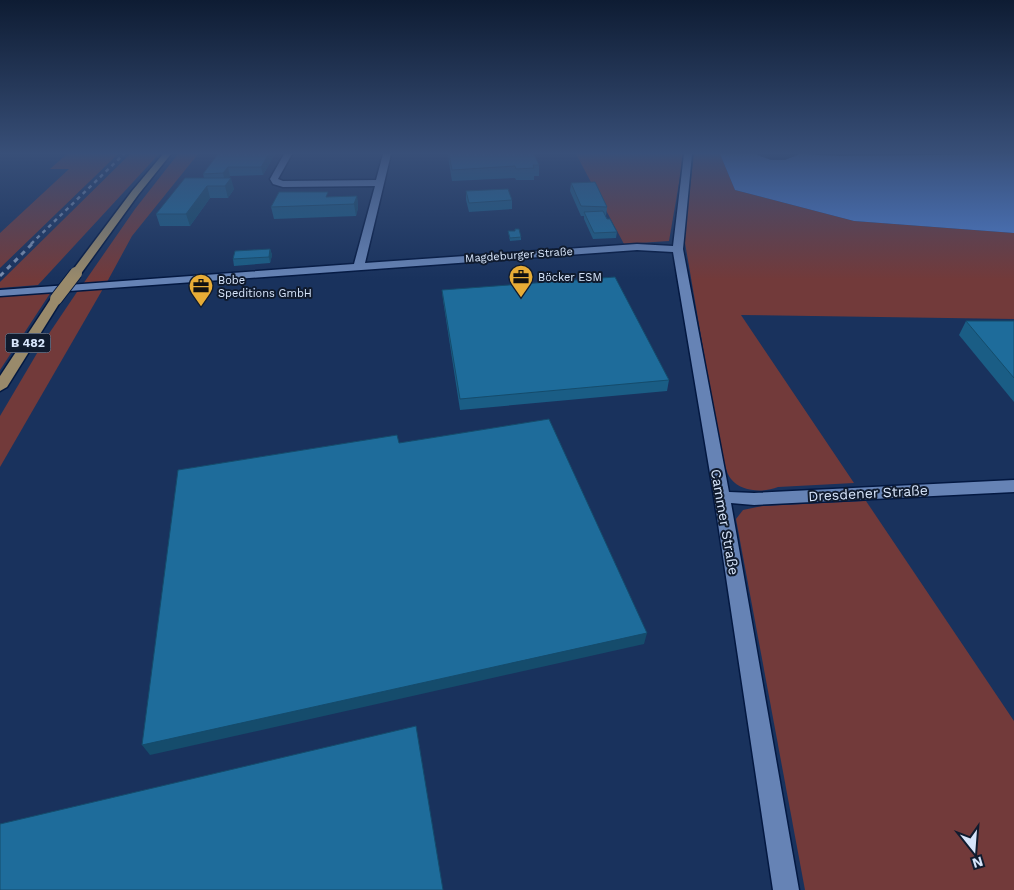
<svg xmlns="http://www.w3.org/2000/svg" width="1014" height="890" font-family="'Work Sans',sans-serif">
  <rect width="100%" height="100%" fill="#19325d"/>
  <g fill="#723a3a">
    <polygon points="67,154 118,154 0,268 0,233 69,169 50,169"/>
    <polygon points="130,154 159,154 38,285 0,288 0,282"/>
    <polygon points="178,154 198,154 132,236 107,282 83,284 135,209"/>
    <polygon points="576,154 684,154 669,241 624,244"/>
    <path d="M694,154h26l15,36 119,31 160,12v86l-273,-4 113,168 -76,4c-14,6 -37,5 -47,-8 -5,-6 -7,-19 -10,-26l-37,-216z"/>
    <polygon points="104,287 0,467 0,416 46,338 79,289"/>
    <polygon points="51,292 0,370 0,297"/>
    <polygon points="866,501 1014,721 1014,890 805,890 736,519 743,510 762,506"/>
  </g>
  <polygon fill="#517ecc" points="720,154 755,154 771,160 785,160 800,154 840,156 1014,154 1014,233 854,221 735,190"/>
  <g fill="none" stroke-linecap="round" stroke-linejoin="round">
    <defs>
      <polygon id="street" points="284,154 292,154 278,179 283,181 376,180 383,154 391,154 365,263 637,244 673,246 684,154 692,154 683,249 729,492 754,493 1014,480 1014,492 754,505 731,503 799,890 773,890 714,497 673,252 637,250 0,296 0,290 354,264 375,186 283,187 273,184 270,179"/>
      <g id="primary">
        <polygon points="163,154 171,154 138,195 80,275 72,275 70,273 72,271 132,191"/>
        <polygon points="56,296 62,299 7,387 0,391 0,376 52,297"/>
      </g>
    </defs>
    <use href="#street" stroke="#031841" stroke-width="3"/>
    <use href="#primary" stroke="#031841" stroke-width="3"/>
    <use href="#street" fill="#6683b5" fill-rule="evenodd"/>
    <use href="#primary" fill="#998a6b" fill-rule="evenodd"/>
    <polyline stroke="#7a8dad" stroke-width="2.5" stroke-dasharray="4 4" stroke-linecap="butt" points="31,244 124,154"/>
    <polyline stroke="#7a8dad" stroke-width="3" stroke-dasharray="5 5" stroke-linecap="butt" points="0,276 33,243"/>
    <defs>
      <polyline id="primary-bridge" points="56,299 76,273"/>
    </defs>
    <use href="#primary-bridge" stroke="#031841" stroke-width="14" stroke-linecap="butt"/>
    <use href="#primary-bridge" stroke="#998a6b" stroke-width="12"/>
  </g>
  <g fill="#1a5d85">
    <polygon points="218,154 275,154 263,175 230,176 228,178 234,189 228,198 210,198 190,226 160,226 156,214 204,178 203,174"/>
    <polygon points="448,154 539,165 539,176 534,176 534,180 516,180 515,178 452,181 449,163"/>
    <polygon points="571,183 607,207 606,216 605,216 617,232 616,238 593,239 584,219 584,216 581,216 570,191"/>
    <polygon points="466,191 512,200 512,209 469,212 466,200"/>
    <polygon points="357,196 358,208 356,216 274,219 271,207 329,197"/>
    <polygon points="508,231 521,237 521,240 510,241"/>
    <polygon points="270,249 272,255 270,263 234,266 233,259"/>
    <polygon points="442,290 669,380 667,391 460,410 443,300"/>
    <polygon points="966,321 1014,321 1014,402 959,335"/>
  </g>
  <g fill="#154c6c">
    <polygon points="269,154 275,154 263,175 261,167"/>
    <polygon points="228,167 230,176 225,182 223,173"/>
    <polygon points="231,178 234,189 228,198 225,186"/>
    <polygon points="207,186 210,198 190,226 186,214"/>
    <polygon points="357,196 358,208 356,216 354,204"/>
    <polygon points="270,249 272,255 270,263 269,257"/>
    <polygon points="647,633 644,644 150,755 142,745"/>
  </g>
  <g fill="#1e6c9b" stroke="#154c6c">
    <polygon points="218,154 269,154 261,167 228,167 223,173 203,174"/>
    <polygon points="449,154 534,154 539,165 533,165 534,168 516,169 515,166 452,170"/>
    <polygon points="185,178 231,178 225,186 207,186 186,214 156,214"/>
    <polygon points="595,182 607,207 581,206 571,183"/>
    <polygon points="508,189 512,200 469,203 466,191"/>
    <polygon points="279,192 328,192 326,197 357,196 354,204 271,207"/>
    <polygon points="603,211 607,219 610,219 617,232 594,233 584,212"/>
    <polygon points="515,229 519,229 521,237 510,238 508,231 515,231"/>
    <polygon points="270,249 269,257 233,259 235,251"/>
    <polygon points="615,277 669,380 460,399 442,290"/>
    <polygon points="966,321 1014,321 1014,378"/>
    <polygon points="549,419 647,633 142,745 178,470 397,435 399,443"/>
    <polygon points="416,726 443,890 0,890 0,824"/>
  </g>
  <linearGradient id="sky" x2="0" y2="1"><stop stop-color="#0e1c33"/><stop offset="0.55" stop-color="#384f78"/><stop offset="1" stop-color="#384f78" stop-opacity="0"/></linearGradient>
  <rect width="1014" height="279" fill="url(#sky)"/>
  <defs>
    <symbol id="office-pin" viewBox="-11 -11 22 30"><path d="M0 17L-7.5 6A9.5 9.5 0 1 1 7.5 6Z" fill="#e7ac36" stroke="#101b2e"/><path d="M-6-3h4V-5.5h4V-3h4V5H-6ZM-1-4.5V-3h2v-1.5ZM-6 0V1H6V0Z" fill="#111"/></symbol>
  </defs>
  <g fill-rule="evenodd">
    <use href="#office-pin" x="507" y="263" width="28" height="38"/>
    <use href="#office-pin" x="187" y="272" width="28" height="38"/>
  </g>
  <g text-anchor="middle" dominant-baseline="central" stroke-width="4" stroke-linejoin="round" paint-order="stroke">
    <g font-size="11" fill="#d7e5fb" stroke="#101b2e">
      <text transform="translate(519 255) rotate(-4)">Magdeburger Straße</text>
    </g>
    <g font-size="11" fill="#d7e5fb" stroke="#101b2e" text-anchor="start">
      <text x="538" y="277">Böcker ESM</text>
      <text x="218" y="280">Bobe<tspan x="218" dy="13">Speditions GmbH</tspan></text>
    </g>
    <rect fill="#101b2e" stroke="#9ba8be" stroke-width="1" x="5.5" y="333.5" width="45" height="19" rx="4"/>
    <g font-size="12" font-weight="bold" fill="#d7e5fb">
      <text x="28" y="343">B 482</text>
    </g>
    <g font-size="14" fill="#d7e5fb" stroke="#101b2e">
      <text transform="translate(868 493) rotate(-3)">Dresdener Straße</text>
      <text transform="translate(725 522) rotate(80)">Cammer Straße</text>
    </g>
  </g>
  <g transform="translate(974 850) rotate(163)" stroke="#101b2e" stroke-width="4" paint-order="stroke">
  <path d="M0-4L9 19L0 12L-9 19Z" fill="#d7e5fb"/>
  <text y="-8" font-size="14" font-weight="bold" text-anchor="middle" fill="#d7e5fb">N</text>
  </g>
</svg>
